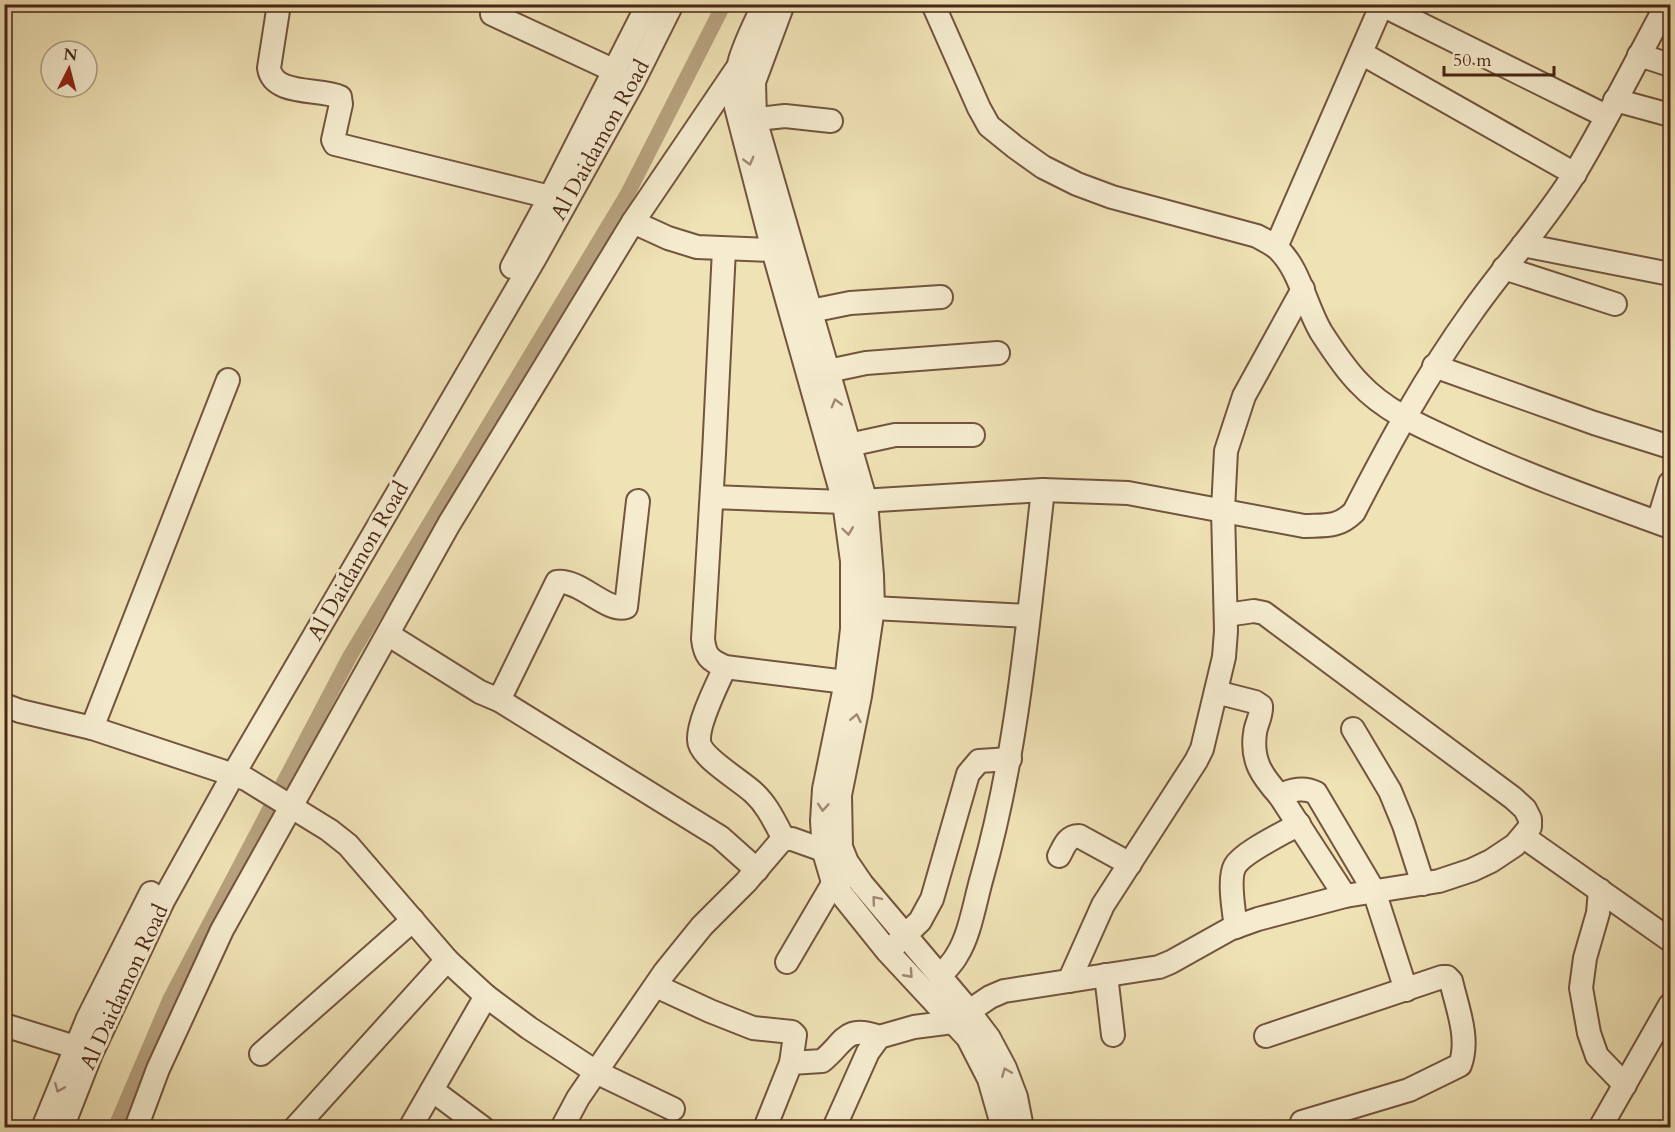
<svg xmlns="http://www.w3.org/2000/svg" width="1675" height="1132" font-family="Cardo,serif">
  <rect width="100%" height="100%" fill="#efe2b5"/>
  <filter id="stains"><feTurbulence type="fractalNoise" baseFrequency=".00333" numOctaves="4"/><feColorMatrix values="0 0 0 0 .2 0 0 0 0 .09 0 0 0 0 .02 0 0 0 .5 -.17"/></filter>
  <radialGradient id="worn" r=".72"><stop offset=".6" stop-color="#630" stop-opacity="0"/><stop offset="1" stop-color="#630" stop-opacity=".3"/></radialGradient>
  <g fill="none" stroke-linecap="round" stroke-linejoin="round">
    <polyline stroke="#b7a27f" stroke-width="15" points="115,1128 170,999 350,656 628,193 724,4"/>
    <defs>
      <g id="minor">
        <path d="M279,4l-10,64c4,28 50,20 71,29l1,7 -8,36 2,4 215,53"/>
        <path d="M764,4c-16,35 -33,63 -28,103l37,143 71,252 8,59v68l-6,53 -22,107 -2,32 2,31 8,27 11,17 45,56 80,86 21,41 14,49"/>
        <polyline points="783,4 754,82 755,119 866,502 872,575 873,608 860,696 840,795 841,847 847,862 862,884 961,1001 989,1038 1005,1068 1016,1097 1022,1128"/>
        <path d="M933,4l46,104 10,18 26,21 28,20 34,17 35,13 145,39c7,4 14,7 20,12 23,21 28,57 44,84 11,17 24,37 38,51 25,27 59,42 92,57 71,34 145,60 219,87"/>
        <polyline points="1382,5 1606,116"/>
        <polyline points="492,14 615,71"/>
        <polyline points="1361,53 1575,174"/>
        <polyline points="1639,55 1670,65"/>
        <polyline points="1615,100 1670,115"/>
        <polyline points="740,121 785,116 831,121"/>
        <polyline points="633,222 668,238 697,247 773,250"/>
        <polyline points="1523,245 1670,274"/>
        <polyline points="1276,247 1382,4"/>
        <path d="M724,249l-10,205 -11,185c2,17 6,21 22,28l121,15"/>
        <polyline points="512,267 550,197 648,4"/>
        <polyline points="1504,268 1615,304"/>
        <polyline points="796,314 850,303 941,297"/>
        <polyline points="1434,366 1594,423 1670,447"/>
        <polyline points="814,374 866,363 998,353"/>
        <polyline points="835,448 895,435 973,435"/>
        <path d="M712,497l132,5 199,-12 85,3 176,33c21,-1 34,2 50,-14 36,-70 72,-136 118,-200 33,-47 73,-90 103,-139 33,-55 61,-112 92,-169"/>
        <polyline points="1658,522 1670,483"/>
        <polyline points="873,608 1028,616"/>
        <path d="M389,635l91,57 19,8 58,-118c23,-3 50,31 69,25l12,-106"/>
        <path d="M725,667c-8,18 -27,55 -26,73 0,17 43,41 55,53 14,13 21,30 30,46"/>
        <path d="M1216,692l39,10 6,4c1,9 -5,18 -6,27 -4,28 7,43 25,63l65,100"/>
        <polyline points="499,700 720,837 757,870"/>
        <polyline points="4,705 20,711 92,728 246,779 329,830 348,845 447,960 486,996 529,1028 596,1072 673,1109"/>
        <polyline points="92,728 228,380"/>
        <polyline points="1353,729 1390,791 1404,825 1423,884"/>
        <path d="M1280,796c11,-7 25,-9 36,-3l58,98 32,99"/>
        <polyline points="1524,837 1670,940"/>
        <path d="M1059,856c5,-9 8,-20 20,-20l51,28"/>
        <polyline points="1600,890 1598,913 1585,958 1581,988 1589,1033 1597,1056 1625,1085"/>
        <path d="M1236,927c-2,-14 -8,-49 -1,-61 8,-14 49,-33 64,-42"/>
        <polyline points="896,944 920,921 932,899 968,774 979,761 1010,759"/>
        <polyline points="787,962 834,882 847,876"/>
        <polyline points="1106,975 1113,1035"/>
        <path d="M940,976c6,-7 13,-13 17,-21 13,-20 18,-54 25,-78 36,-126 46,-257 61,-387"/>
        <polyline points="1069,981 1103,905 1196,761 1202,749 1224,657 1226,631 1223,510 1226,451 1244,396 1303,289"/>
        <polyline points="656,986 710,1011 753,1028 792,1032 795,1035 791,1063"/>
        <polyline points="4,1025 75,1047"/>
        <path d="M1266,1036l176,-59h5l4,4c6,26 19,58 9,84l-51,25 -107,32"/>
        <polyline points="261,1054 413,920"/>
        <polyline points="432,1090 483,1128"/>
        <polyline points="43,1128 88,1018 151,893"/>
        <polyline points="62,1128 91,1054 163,901 233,775 535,258 633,82 672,4"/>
        <polyline points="136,1128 158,1069 222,930 449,524 633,222 736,70"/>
        <polyline points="295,1128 447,960"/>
        <polyline points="410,1128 486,996"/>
        <polyline points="562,1128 578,1098 664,973 702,926 746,882 781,841 787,839 792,839 837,855"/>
        <path d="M765,1128l26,-65 31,-2c23,-18 22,-37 57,-24"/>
        <polyline points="834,1128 868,1052 879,1037 914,1027 953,1022 990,997 1004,991 1159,967 1171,962 1230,929 1258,919 1345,896 1439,881 1472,870 1491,861 1515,845 1530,827 1530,819 1525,809 1513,798 1264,613 1254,611 1226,615"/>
        <polyline points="1600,1128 1670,1005"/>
      </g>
    </defs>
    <use href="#minor" stroke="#73543e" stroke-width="26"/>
    <use href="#minor" stroke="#f5eccf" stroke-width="22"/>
  </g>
  <defs><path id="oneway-chevron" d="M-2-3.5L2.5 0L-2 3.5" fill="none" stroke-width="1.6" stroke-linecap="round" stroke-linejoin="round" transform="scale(1.5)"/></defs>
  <g stroke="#a08873">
    <use href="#oneway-chevron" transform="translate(749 161) rotate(75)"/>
    <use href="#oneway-chevron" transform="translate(836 403) rotate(-106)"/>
    <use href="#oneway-chevron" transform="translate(848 531) rotate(82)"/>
    <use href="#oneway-chevron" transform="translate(856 718) rotate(-78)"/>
    <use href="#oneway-chevron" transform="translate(823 807) rotate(94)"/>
    <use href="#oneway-chevron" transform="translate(876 900) rotate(-130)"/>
    <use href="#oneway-chevron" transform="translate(909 974) rotate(48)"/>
    <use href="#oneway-chevron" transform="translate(1006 1072) rotate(-112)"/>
    <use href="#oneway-chevron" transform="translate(59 1088) rotate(112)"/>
  </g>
  <g text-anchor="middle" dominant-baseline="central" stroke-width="6" stroke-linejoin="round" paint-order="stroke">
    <g font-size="22" fill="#4a2517" stroke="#f5eccf">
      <text transform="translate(600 140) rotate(-61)">Al Daidamon Road</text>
      <text transform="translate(358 561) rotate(-60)">Al Daidamon Road</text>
      <text transform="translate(124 987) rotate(-65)">Al Daidamon Road</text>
    </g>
  </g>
  <rect width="1675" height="1132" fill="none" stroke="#efe2b5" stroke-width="24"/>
  <rect x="6" y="6" width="1663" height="1120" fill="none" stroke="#4a2517" stroke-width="3"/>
  <rect x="12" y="12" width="1651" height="1108" fill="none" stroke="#4a2517" stroke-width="1.5"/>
  <g transform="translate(69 69) rotate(6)"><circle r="28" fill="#f5eccf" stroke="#b19c85" stroke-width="1.5"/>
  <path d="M0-4.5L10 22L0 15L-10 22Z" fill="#8f2418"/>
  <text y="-9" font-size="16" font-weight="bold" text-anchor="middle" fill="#4a2517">N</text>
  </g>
  <path d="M1444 66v9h110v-9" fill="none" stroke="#4a2517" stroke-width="3"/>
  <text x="1453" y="66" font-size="18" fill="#4a2517" stroke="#f5eccf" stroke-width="4.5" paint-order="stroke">50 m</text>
  <rect width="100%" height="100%" filter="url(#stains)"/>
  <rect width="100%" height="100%" fill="url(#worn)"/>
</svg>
